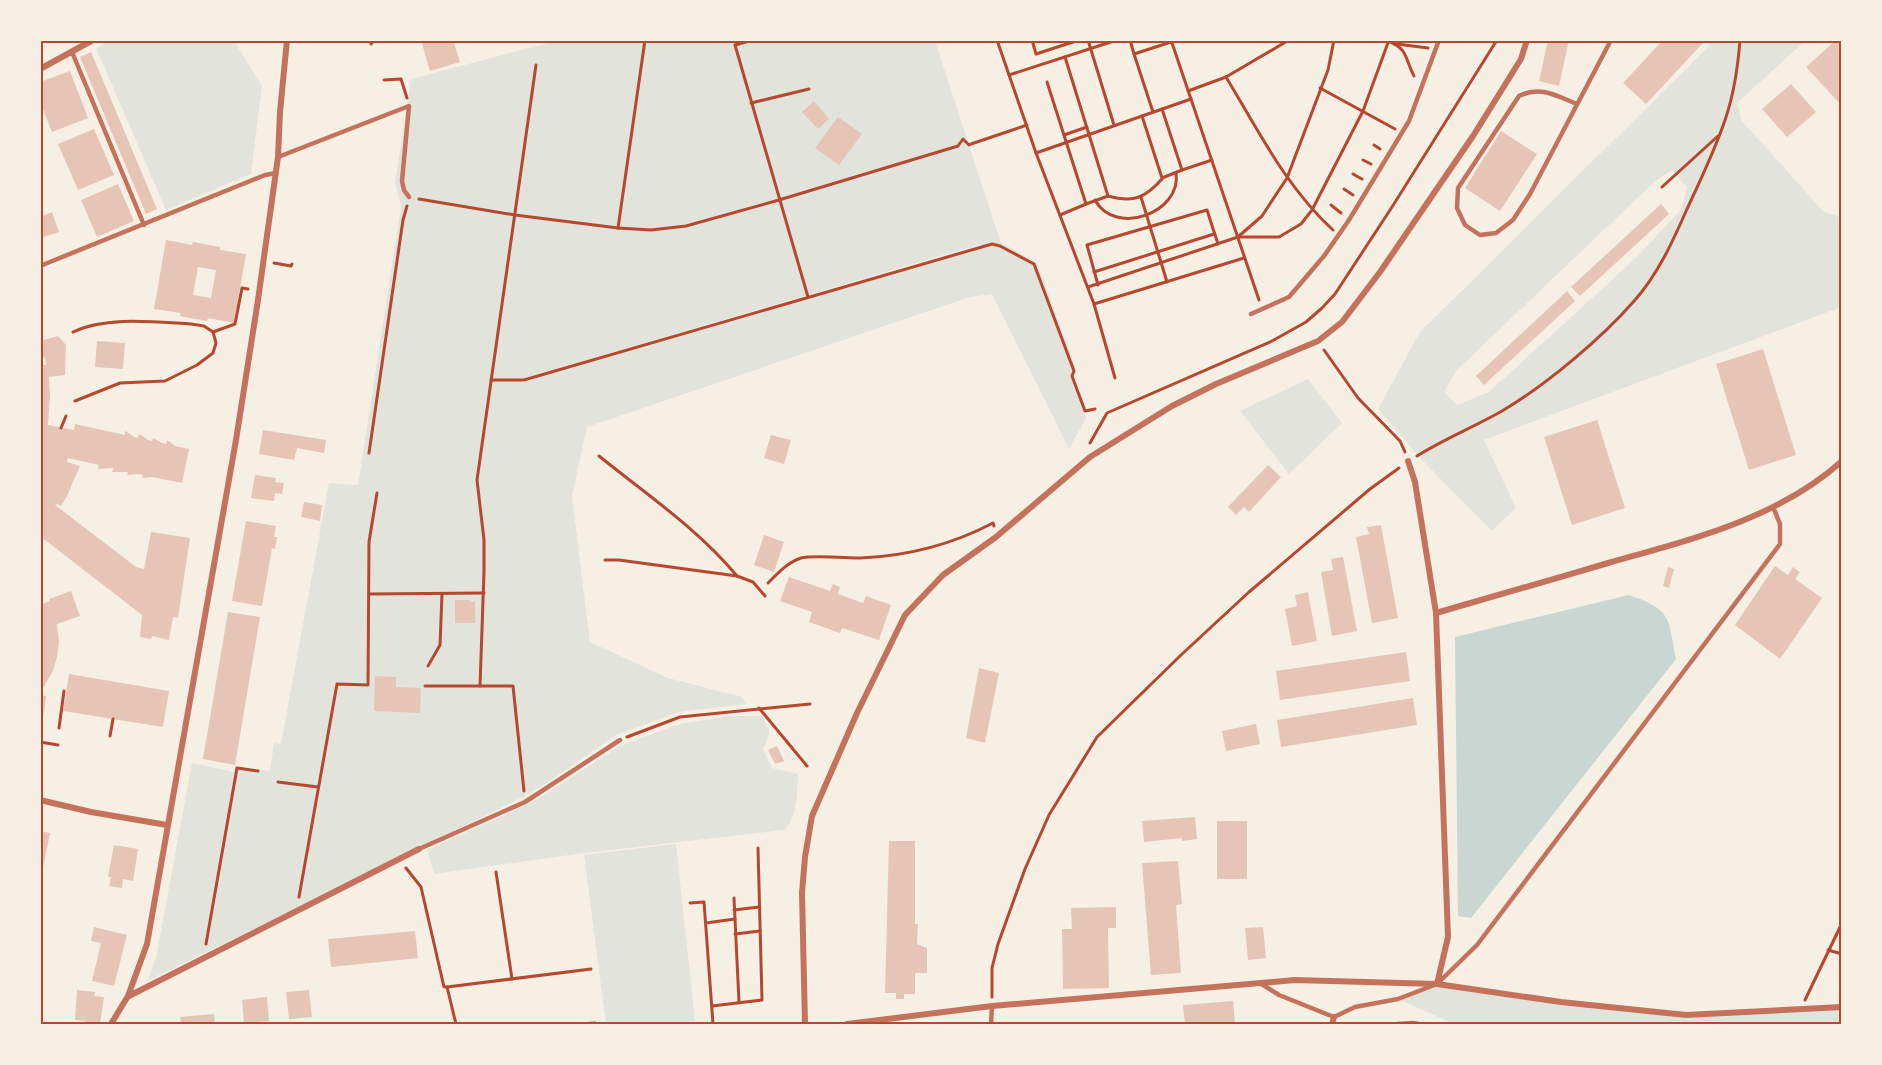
<svg xmlns="http://www.w3.org/2000/svg" width="1882" height="1065" font-family="Rubik,sans-serif">
  <rect width="100%" height="100%" fill="#f6efe4"/>
  <g fill="#e2e4dc" fill-rule="evenodd">
    <polygon points="109,41 234,41 262,86 251,174 166,210 96,48"/>
    <path d="M556,41h379l66,202 36,19 38,104 -4,9 15,43 -17,31 -77,-155 -22,3 -383,130 -15,69 18,146 78,36 74,19 4,7 -67,8 -63,23 -63,44 -30,18 -376,184 9,-23 36,-195 42,9 1,-6 35,5 4,-28 7,1 48,-261 29,2 43,-278 -6,-24 16,-104zM981,244l-2,5 -457,134v-4z"/>
    <path d="M1712,41h93l-68,62 5,18 82,91 17,5v90l-357,133 32,68 -24,23 -70,-71 -44,-51 42,-77 285,-282zM1672,170l15,17 -6,23 -45,48 -147,134 -32,13 -13,-13 13,-22 197,-188z"/>
    <polygon points="1308,379 1342,423 1289,474 1240,411"/>
    <path d="M728,716h34l8,15 -7,18 9,19 26,6c-1,17 0,45 -14,56l-200,23 -150,21 -7,-24 106,-48 89,-57 58,-21z"/>
    <polygon points="676,844 695,1021 669,1024 606,1024 584,855"/>
    <polygon points="1437,984 1686,1015 1841,1007 1841,1024 1454,1024 1398,999"/>
  </g>
  <path fill="#c9d6d2" d="M1629,595c43,15 39,22 47,64l-205,259 -13,-2 -3,-279z"/>
  <g fill="#e6c5b7" fill-rule="evenodd">
    <polygon points="421,40 453,40 460,62 430,71"/>
    <polygon points="1548,40 1569,40 1559,86 1539,81"/>
    <polygon points="1663,40 1701,40 1703,43 1646,104 1623,83"/>
    <polygon points="1836,40 1842,40 1842,106 1806,67"/>
    <polygon points="91,52 157,209 146,214 80,57"/>
    <polygon points="70,71 88,118 52,132 40,102 40,82"/>
    <polygon points="1791,84 1816,112 1787,137 1762,109"/>
    <polygon points="814,101 829,119 818,129 802,112"/>
    <polygon points="838,117 862,134 839,165 815,148"/>
    <polygon points="94,129 114,175 78,190 58,144"/>
    <polygon points="1501,131 1537,154 1500,211 1465,188"/>
    <polygon points="118,184 134,221 97,237 81,200"/>
    <polygon points="1661,204 1669,214 1580,296 1571,287"/>
    <polygon points="52,212 59,232 40,238 40,217"/>
    <path d="M166,240l26,5 1,-3 27,5v3l26,4 -12,69 -26,-5 -1,3 -27,-5 1,-3 -27,-4zM198,267l18,3 -5,28 -18,-3z"/>
    <polygon points="1567,291 1575,301 1484,385 1476,376"/>
    <polygon points="58,336 66,345 65,375 49,377 50,396 48,425 74,430 75,424 125,435 125,431 127,432 134,437 138,438 139,434 141,435 148,440 152,441 153,438 162,443 166,444 167,441 169,441 175,446 189,449 182,483 152,477 142,478 143,475 138,474 127,475 128,472 112,472 113,468 110,468 98,469 99,465 68,458 67,462 80,466 67,496 61,506 57,504 55,505 136,567 144,569 151,532 190,538 178,618 173,617 169,640 152,636 151,639 140,637 142,615 40,536 40,365 46,365 45,357 40,359 40,341"/>
    <polygon points="97,341 125,343 123,369 95,367"/>
    <polygon points="1763,349 1796,455 1749,470 1716,364"/>
    <polygon points="1597,420 1625,508 1572,525 1544,437"/>
    <polygon points="263,430 326,440 324,453 297,448 294,460 259,454"/>
    <polygon points="771,435 791,440 784,464 764,458"/>
    <polygon points="1268,465 1281,477 1249,512 1244,507 1236,515 1228,507"/>
    <polygon points="255,475 276,478 275,482 284,483 282,494 275,493 274,501 251,498"/>
    <polygon points="304,502 322,505 320,521 301,517"/>
    <polygon points="246,521 276,526 274,537 277,537 275,549 272,548 262,606 232,601"/>
    <polygon points="1381,525 1398,618 1372,623 1356,537 1369,534 1367,527"/>
    <polygon points="764,535 784,542 774,572 754,565"/>
    <polygon points="1343,557 1357,631 1332,636 1321,572 1333,570 1331,559"/>
    <polygon points="1775,566 1788,575 1793,567 1800,572 1795,579 1822,598 1780,659 1735,625"/>
    <polygon points="1668,567 1674,569 1669,588 1663,586"/>
    <polygon points="789,577 830,591 833,584 840,587 838,594 863,603 866,596 891,605 879,640 842,628 840,633 809,622 812,612 780,601"/>
    <polygon points="71,591 80,616 57,624 59,643 57,657 53,671 40,693 40,605 50,601 49,599"/>
    <polygon points="1308,592 1317,641 1292,646 1285,609 1297,606 1295,595"/>
    <polygon points="455,600 470,600 470,602 475,602 475,623 455,623"/>
    <polygon points="228,612 260,617 235,765 203,759"/>
    <polygon points="1406,652 1410,681 1280,700 1276,671"/>
    <polygon points="979,668 999,673 985,743 966,738"/>
    <polygon points="69,674 169,691 163,727 63,711"/>
    <polygon points="375,676 396,677 396,687 421,688 420,713 374,711"/>
    <polygon points="40,695 46,696 42,726 40,725"/>
    <polygon points="1413,698 1417,725 1281,747 1277,720"/>
    <polygon points="1256,724 1260,744 1226,751 1222,731"/>
    <polygon points="777,746 784,761 775,764 768,750"/>
    <polygon points="1195,817 1197,839 1182,841 1182,838 1144,842 1142,821"/>
    <rect x="1217" y="821" width="30" height="58"/>
    <polygon points="40,831 50,833 42,873 40,873"/>
    <polygon points="889,841 915,841 915,924 918,924 917,944 927,948 927,973 915,973 915,994 904,994 904,999 896,999 896,993 885,993"/>
    <polygon points="114,845 138,849 133,881 123,879 122,888 109,886 111,877 108,877"/>
    <polygon points="1178,861 1182,904 1176,905 1181,973 1151,975 1142,863"/>
    <polygon points="1116,907 1116,928 1108,928 1109,988 1063,989 1062,929 1072,929 1071,908"/>
    <polygon points="94,927 127,935 114,986 92,981 101,943 91,941"/>
    <polygon points="1263,927 1266,958 1248,960 1245,928"/>
    <polygon points="415,931 418,958 331,967 328,939"/>
    <polygon points="77,990 95,992 94,996 104,997 100,1024 85,1023 85,1021 75,1020"/>
    <polygon points="309,990 312,1017 289,1019 286,992"/>
    <polygon points="267,997 269,1021 244,1023 242,1000"/>
    <polygon points="1233,1001 1235,1024 1185,1024 1183,1005"/>
    <polygon points="214,1014 215,1024 181,1024 180,1017"/>
  </g>
  <g fill="none" stroke-linecap="round" stroke-linejoin="round">
    <g stroke="#b5482f" stroke-width="3">
      <polyline points="753,40 735,45 808,297"/>
      <polyline points="997,40 1036,153"/>
      <polyline points="1032,40 1036,54 1079,40"/>
      <polyline points="1088,40 1114,125"/>
      <polyline points="1130,40 1134,54 1171,42"/>
      <polyline points="1171,40 1259,300"/>
      <path d="M1388,41c21,8 17,19 26,35"/>
      <polyline points="371,44 374,40"/>
      <polyline points="1397,44 1428,48"/>
      <polyline points="1134,54 1153,112"/>
      <polyline points="1065,57 1108,196 1086,204"/>
      <polyline points="1009,75 1117,40"/>
      <path d="M1226,77c32,53 60,110 107,153"/>
      <polyline points="384,80 401,79 407,98"/>
      <polyline points="1047,82 1086,204 1060,215"/>
      <polyline points="1320,88 1395,129"/>
      <polyline points="1188,91 1226,77 1289,40"/>
      <polyline points="1191,99 1036,153 1094,304 1244,258"/>
      <polyline points="751,103 809,89"/>
      <polyline points="1162,109 1182,170 1212,160"/>
      <polyline points="1142,116 1162,178 1182,170"/>
      <polyline points="1064,135 1087,127"/>
      <polyline points="1374,145 1380,149"/>
      <polyline points="1363,160 1371,164"/>
      <polyline points="1353,174 1362,179"/>
      <polyline points="1662,187 1718,136"/>
      <polyline points="1344,189 1353,195"/>
      <path d="M1108,196c26,7 37,2 54,-17"/>
      <polyline points="1141,197 1167,282"/>
      <polyline points="419,199 515,215 618,228 651,230 686,226 779,200 958,146 963,139 969,145 971,144 1027,125"/>
      <path d="M1095,200c20,37 87,13 81,-27"/>
      <polyline points="1331,205 1341,213"/>
      <polyline points="618,228 645,40"/>
      <polyline points="1239,236 1262,216 1287,178 1328,70 1334,40"/>
      <polyline points="274,263 291,266 292,264"/>
      <polyline points="1094,272 1214,234"/>
      <polyline points="1098,285 1087,245 1207,210 1218,244"/>
      <polyline points="1088,287 1238,237 1279,237 1301,224 1312,210 1363,111 1389,40"/>
      <polyline points="1094,304 1115,378"/>
      <path d="M73,332c33,-16 82,-10 118,-8l13,2 9,6 3,11 -3,10 -16,12 -32,16 -45,2 -45,18"/>
      <polyline points="213,332 235,324 242,288 248,289"/>
      <polyline points="1324,350 1358,398 1400,441 1405,452"/>
      <polyline points="491,380 524,380 992,244 1000,246 1034,264 1074,371 1072,376 1085,411 1095,409"/>
      <polyline points="61,428 66,416"/>
      <polyline points="1090,443 1107,413 1272,341 1306,322 1322,308 1335,294 1392,207 1497,40"/>
      <polyline points="369,453 403,220 407,206"/>
      <path d="M599,456c47,38 99,73 138,120"/>
      <path d="M1417,456c27,-17 57,-29 85,-45 44,-26 99,-72 133,-111 23,-26 38,-59 52,-91 14,-30 29,-61 39,-92 8,-24 12,-51 14,-77"/>
      <polyline points="605,560 619,560 737,576 753,582 765,596"/>
      <path d="M768,583c9,-9 20,-21 33,-25 11,-3 46,0 60,0 46,-2 92,-14 132,-35l1,3"/>
      <polyline points="369,594 484,593"/>
      <polyline points="428,666 440,645 442,594"/>
      <polyline points="425,686 513,686 524,791"/>
      <polyline points="480,686 484,572 484,540 477,480 536,65"/>
      <polyline points="759,708 807,766"/>
      <polyline points="59,728 64,691"/>
      <polyline points="110,736 113,719"/>
      <polyline points="627,737 680,717 810,704"/>
      <polyline points="40,742 58,745"/>
      <polyline points="278,782 318,787"/>
      <polyline points="406,868 421,887 444,987 447,987 456,1024"/>
      <polyline points="496,872 512,979"/>
      <polyline points="299,897 337,684 368,685 369,542 377,493"/>
      <polyline points="734,898 735,919"/>
      <polyline points="690,903 704,902 713,1024"/>
      <polyline points="734,910 759,907"/>
      <polyline points="706,923 735,919 739,1002"/>
      <polyline points="735,934 760,931"/>
      <polyline points="206,944 237,768 258,771"/>
      <polyline points="1828,950 1842,954"/>
      <polyline points="447,987 591,969"/>
      <polyline points="992,997 992,968 998,944 1025,869 1049,815 1097,737 1181,655 1249,592 1370,489 1399,468"/>
      <polyline points="1805,1000 1842,923"/>
      <polyline points="712,1006 762,1000 758,848"/>
      <polyline points="580,1024 595,1023"/>
    </g>
    <g stroke="#c5725c" stroke-width="4.5">
      <polyline points="72,52 144,225"/>
      <path d="M1577,104c-20,-8 -37,-19 -58,-8l-61,92 -1,20 8,17 15,10 16,-2 17,-13 17,-26 81,-154"/>
      <polyline points="278,157 409,106 402,181 404,190 409,197"/>
      <polyline points="40,266 265,175 276,173"/>
      <polyline points="1251,314 1289,297 1324,256 1349,220 1409,121 1439,40"/>
      <polyline points="419,849 525,802 620,740"/>
      <polyline points="1260,983 1279,995 1334,1017 1355,1007 1398,999 1437,984 1477,945 1780,544 1780,524 1773,507"/>
      <polyline points="991,1024 992,1006"/>
      <polyline points="1397,1024 1413,1023 1419,1024"/>
    </g>
    <g stroke="#c5725c" stroke-width="6">
      <polyline points="40,69 93,40"/>
      <polyline points="1408,461 1415,482 1436,613 1448,937 1437,984"/>
      <path d="M1436,613c58,-17 115,-33 172,-50 81,-23 170,-44 234,-102"/>
      <polyline points="40,800 91,812 167,825"/>
      <polyline points="129,996 419,849"/>
      <polyline points="111,1024 128,996 147,944 236,440 258,300 278,157 280,112 287,40"/>
      <polyline points="805,1024 802,893 805,857 812,816 857,713 905,615 943,575 996,537 1090,457 1172,406 1216,384 1318,341 1342,322 1380,272 1473,136 1521,59 1527,40"/>
      <polyline points="847,1024 992,1006 1295,980 1437,984 1561,1002 1686,1015 1842,1007"/>
      <polyline points="1332,1024 1334,1017"/>
    </g>
  </g>
  <rect width="1882" height="1065" fill="none" stroke="#f6efe4" stroke-width="84"/>
  <rect x="42" y="42" width="1798" height="981" fill="none" stroke="#b5482f" stroke-width="2"/>
</svg>
